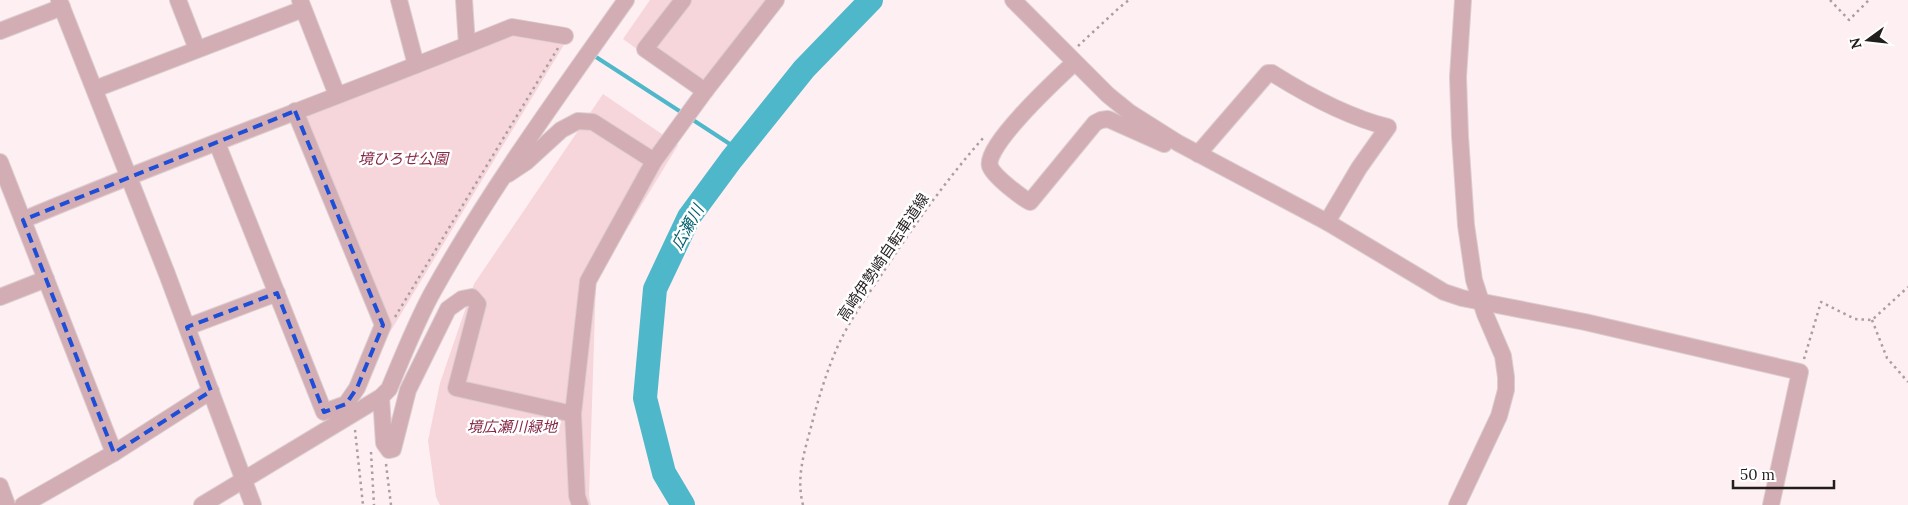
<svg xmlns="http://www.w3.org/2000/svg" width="1908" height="505" font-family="Lora,'Noto Sans JP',serif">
  <rect width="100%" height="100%" fill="#feeff2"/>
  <g fill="#f6d5db">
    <polygon points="650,0 784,0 705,98 623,39"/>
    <polygon points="516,33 565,43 390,332 299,112"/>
    <polygon points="603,94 678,145 596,280 589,496 591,505 440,505 436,497 428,441 440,383 474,284"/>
  </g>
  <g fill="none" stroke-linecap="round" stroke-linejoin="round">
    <g stroke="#4eb8ca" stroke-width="4">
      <polyline points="596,57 684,114"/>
      <polyline points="690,118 739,150"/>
    </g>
    <polyline stroke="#4eb8ca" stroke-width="24" points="683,505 664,473 645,398 655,289 689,217 731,160 804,69 871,0"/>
    <defs>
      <g id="minor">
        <polyline points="59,0 167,274 253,505"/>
        <polyline points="178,0 197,49"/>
        <polyline points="300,0 337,95"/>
        <polyline points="399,0 416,65"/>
        <polyline points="683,0 645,49 705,91"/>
        <polyline points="1013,0 1108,95 1129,112 1178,143 1327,222 1444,292 1462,298 1585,322 1800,372 1771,505"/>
        <polyline points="0,31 62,7"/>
        <polyline points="467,45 512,27 565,36"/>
        <path d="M1074,63c-16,15 -90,83 -84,103 3,10 31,31 40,36l65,-79 6,-3 7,-1 56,25"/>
        <polyline points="95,89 303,9"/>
        <polyline points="217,143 324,412 346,404 357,388 383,325 295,111"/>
        <path d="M1198,154l70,-81h4c35,22 75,44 116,54l-29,41 -32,54"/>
        <polyline points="0,162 114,453"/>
        <polyline points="508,174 526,162 561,130 578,121 593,122 654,161"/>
        <path d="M23,220c147,-62 296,-116 444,-175l-3,-45"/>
        <polyline points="0,297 46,279"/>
        <polyline points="187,327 277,293"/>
        <polyline points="381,397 384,443 389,450 393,449 408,390 448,309 462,299 472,297 478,304 456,388 573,414"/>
        <polyline points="0,486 7,505"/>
        <polyline points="23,505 114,453 211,391"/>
        <path d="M202,505l179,-108 8,-8c13,-31 26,-64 42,-94 57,-103 127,-199 195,-295"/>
        <polyline points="580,505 577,496 573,414 588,281 654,161 705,91 776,0"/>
        <polyline points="1457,505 1499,416 1506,390 1506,377 1503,356 1485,314 1474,280 1466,225 1460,136 1458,77 1463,0"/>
      </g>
    </defs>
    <use href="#minor" stroke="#dbcdd0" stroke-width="18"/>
    <g stroke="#a99ea0" stroke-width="2.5" stroke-dasharray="2.5 4" stroke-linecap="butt">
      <polyline points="1830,0 1849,20 1869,0"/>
      <polyline points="1078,46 1120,7 1129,0"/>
      <polyline points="395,317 558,48"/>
      <polyline points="1872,320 1887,358 1908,382"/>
      <polyline points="1804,359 1821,302 1855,319 1872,320 1908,287"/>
      <polyline points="355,430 363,505"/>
      <polyline points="371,452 374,505"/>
      <polyline points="386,464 391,505"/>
      <path d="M803,505c-7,-27 1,-52 8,-78 7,-27 15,-54 26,-79 11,-25 28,-49 43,-71 32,-49 66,-97 104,-140"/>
    </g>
    <use href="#minor" stroke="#d2adb4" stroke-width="16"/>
  </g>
  <path fill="none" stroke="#1d4ed8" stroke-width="4" stroke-dasharray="10 6" stroke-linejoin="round" d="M295,111l88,214 -26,63 -11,16 -22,8 -47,-119 -90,34 24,64 -97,62 -91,-233z"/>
  <g text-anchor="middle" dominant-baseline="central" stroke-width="5" stroke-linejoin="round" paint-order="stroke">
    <g font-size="15" font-style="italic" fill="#862846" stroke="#fff">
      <text x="403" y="158">境ひろせ公園</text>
      <text x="512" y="426">境広瀬川緑地</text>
    </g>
    <g font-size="15" fill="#231d1e" stroke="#fff">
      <text transform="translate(883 257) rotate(-56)">高崎伊勢崎自転車道線</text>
    </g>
    <g font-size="16" font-style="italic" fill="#005f6b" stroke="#fff">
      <text transform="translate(687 227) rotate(-61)">広瀬川</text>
    </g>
  </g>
  <g transform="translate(1868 40) rotate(255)" stroke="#ffffff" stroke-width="4" paint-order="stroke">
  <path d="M0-4L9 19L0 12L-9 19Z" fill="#231d1e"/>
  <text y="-8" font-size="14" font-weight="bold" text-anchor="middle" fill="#231d1e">N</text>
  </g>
  <path d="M1733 480v8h101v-8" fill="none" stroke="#231d1e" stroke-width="2.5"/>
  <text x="1740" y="480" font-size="15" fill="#231d1e" stroke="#ffffff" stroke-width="4" paint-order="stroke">50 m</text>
</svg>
